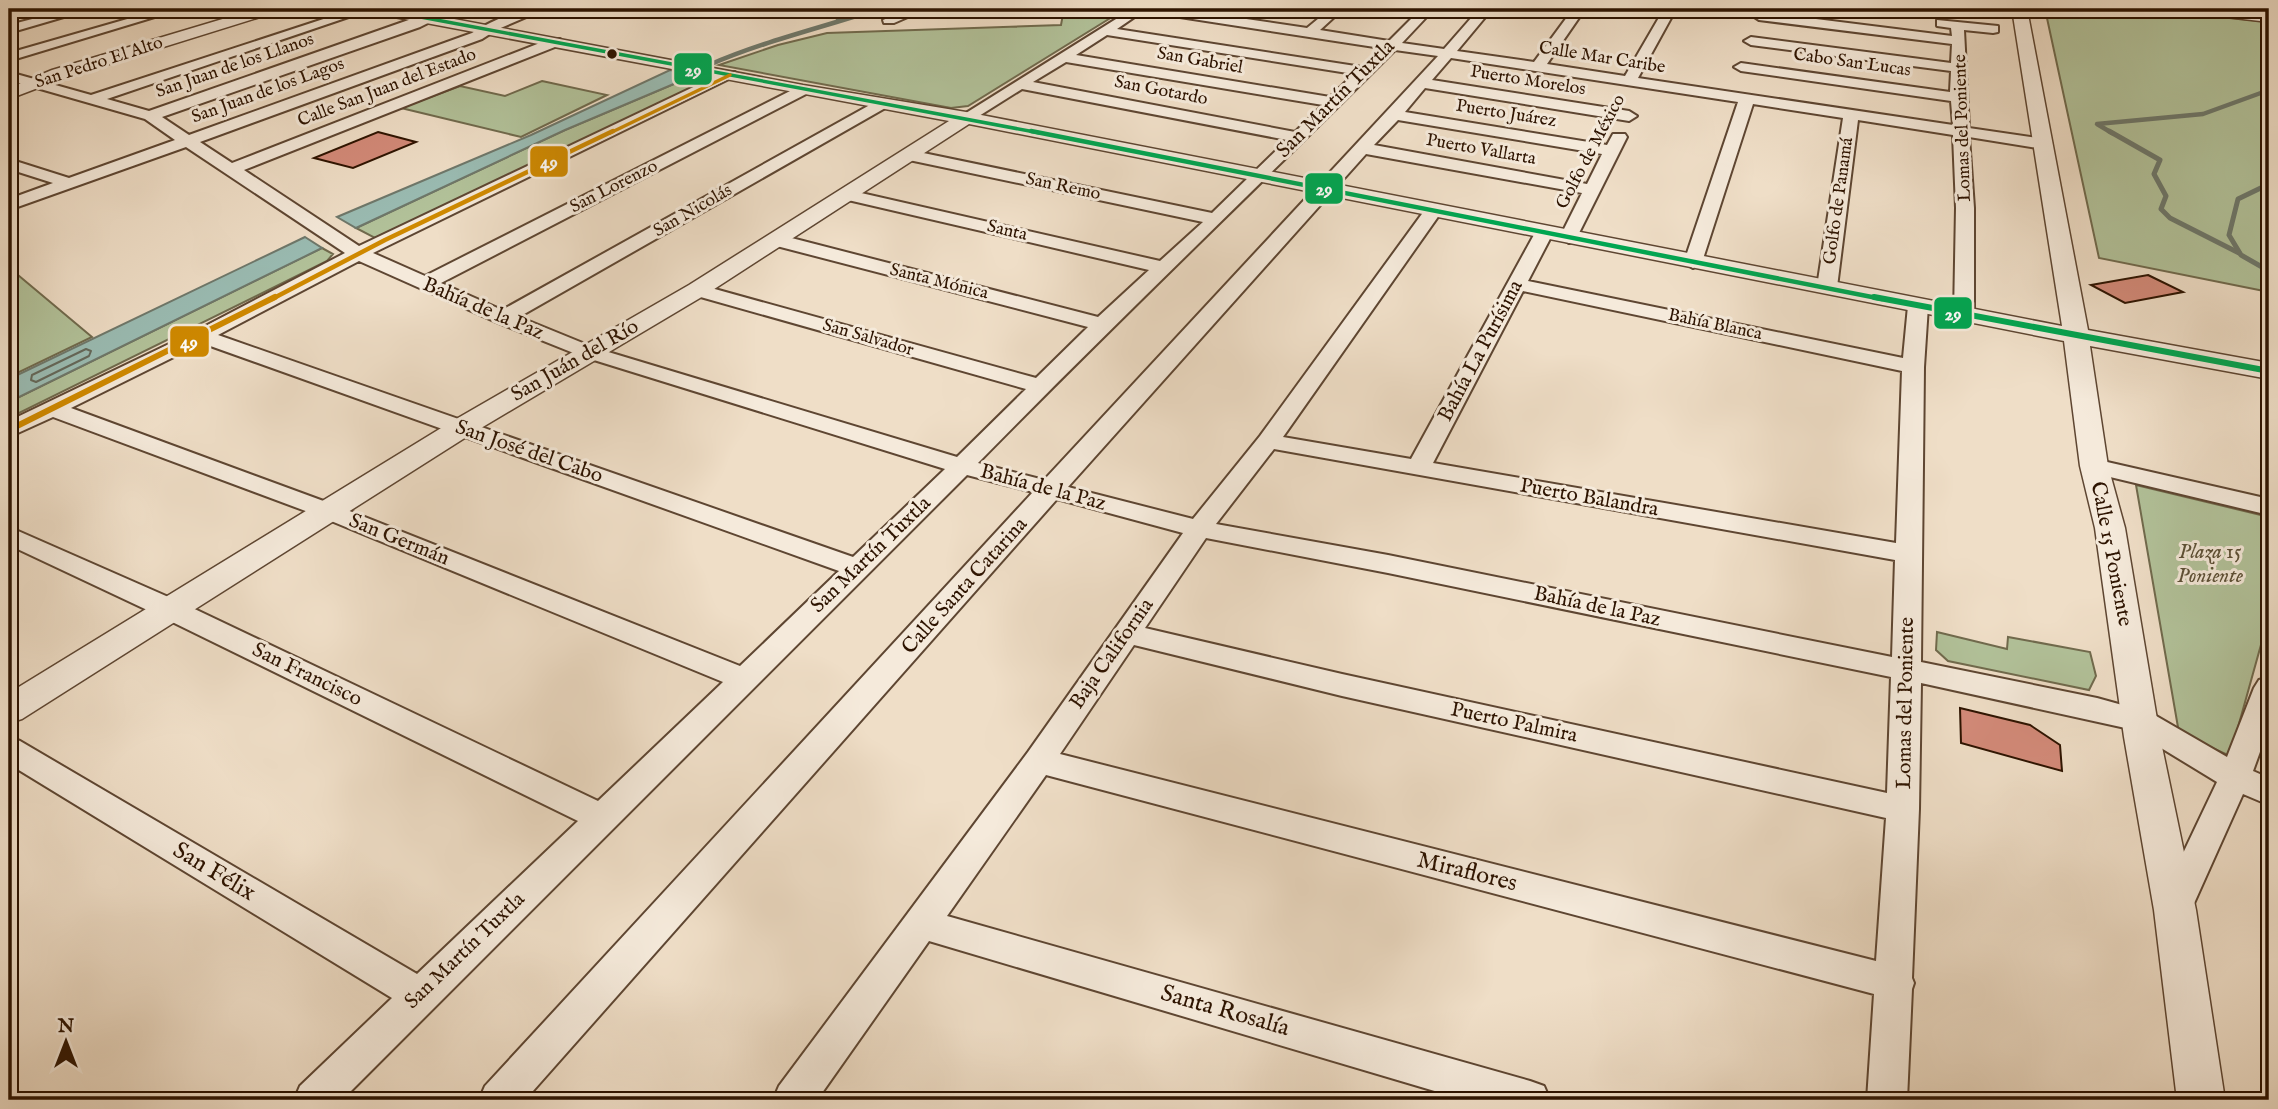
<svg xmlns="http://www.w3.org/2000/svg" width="2278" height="1109" font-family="'IM FELL English',serif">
  <rect width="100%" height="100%" fill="#efdec7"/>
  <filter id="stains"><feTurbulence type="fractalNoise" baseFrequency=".00286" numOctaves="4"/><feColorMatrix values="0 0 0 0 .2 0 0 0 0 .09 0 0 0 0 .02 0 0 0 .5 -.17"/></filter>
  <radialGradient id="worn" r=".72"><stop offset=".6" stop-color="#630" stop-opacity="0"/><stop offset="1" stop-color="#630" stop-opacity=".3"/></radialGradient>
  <g fill="#b2c29a" stroke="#706a4d" stroke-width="2">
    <polygon points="1112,9 1125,9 968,106 951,108 719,65 778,45 827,33 1061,25 1063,14 1104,12"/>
    <polygon points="2045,9 2150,9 2269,22 2269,292 2099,258"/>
    <polygon points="695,75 712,79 375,238 356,228 565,130"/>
    <polygon points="542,81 607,95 521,137 401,108 460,86 505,96"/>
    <polygon points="322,248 333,254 327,261 9,418 9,402"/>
    <polygon points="12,270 92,337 9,377 9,271"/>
    <polygon points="2136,485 2269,517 2269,616 2230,756 2179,733"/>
    <polygon points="1937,632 2007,649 2008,637 2090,652 2096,676 2089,690 1948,661 1936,650"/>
  </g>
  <g fill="#9abcb3" stroke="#6e786b" stroke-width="2">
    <polygon points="670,70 695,75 565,130 356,228 337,217 531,135"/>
    <polygon points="305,237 322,248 9,402 9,379"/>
  </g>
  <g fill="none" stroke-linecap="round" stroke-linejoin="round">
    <polygon stroke="#64685a" stroke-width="2" points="86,349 91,351 89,356 36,382 31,380 32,375"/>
    <g stroke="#6e786b" stroke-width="4.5">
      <polyline points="838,20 849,9"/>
      <path d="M709,65c55,-24 112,-37 169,-56"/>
      <polyline points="2112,133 2097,124 2203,114 2269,90"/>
    </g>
    <g stroke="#6e786b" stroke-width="5">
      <polyline points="2109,131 2160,160 2154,174 2166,196 2161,209 2170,218 2239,253"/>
      <polyline points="2269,184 2238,199 2229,235 2241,255 2269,271"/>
      <polyline points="2269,206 2263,223 2269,228"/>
    </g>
  </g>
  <g fill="#d38a79" stroke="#2d1300" stroke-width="2">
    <polygon points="378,132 416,142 353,168 314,158"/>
    <polygon points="2148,275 2183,292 2125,303 2091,285"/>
    <polygon points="1960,708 2030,725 2060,745 2062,771 1961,743"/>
  </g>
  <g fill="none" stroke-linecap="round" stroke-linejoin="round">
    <defs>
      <g id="minor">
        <polygon points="71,9 91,9 9,33 9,25"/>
        <polygon points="162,9 181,9 9,61 9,53"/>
        <path d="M354,9h18l-265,90 42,12 291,-102h16l-36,18 -258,90 27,18 283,-102c22,-14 47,-24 73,-24l-49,21 -14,9 -282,103 32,21 318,-124h10v6l-316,125 115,76 366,-174h10l2,3 -364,178 52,23 373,-189h10l2,3 -2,3 -367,190 61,27 375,-209h10l3,3 -3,3 -368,210 76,31 362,109 69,-68 -336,-95 -3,-4 10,-6 7,2 332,92 52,-51 -319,-83 -2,-4 9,-6 322,83 51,-47 -301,-70 -9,-5 9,-5 312,71 43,-39 -294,-62 -8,-5 8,-5 303,63 75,-73 -265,-51 -51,32 -5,2 -8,-5 174,-109h14l-29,20 245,38 19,-19 -227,-35 -6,-4h30l129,19 23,-19h13l-23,21 69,11 32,-32h13l-32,34 42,6 35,-40h13l-35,42 77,11 39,-53h12l-38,55 78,12 39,-67h12l-38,69 315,47 -2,-24 -210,-30 -7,-4 7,-4 209,29 1,-21 -200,-26 -7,-4 7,-4 200,26 1,-19 -193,-24 -6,-4 6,-4 193,24 -1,-8 -14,-2v-6l61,6v6l-5,1 -29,-3 5,98 75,11 8,5 -8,5 -75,-12 5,71v107l-3,4h-14l-3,-4 2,-107 -3,-73 -95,-15 -21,167 -10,6 -10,-6 26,-169 -90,-14 -51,158 -9,6 -9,-6 54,-160 -287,-44 -19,22 197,31 8,5 -8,5 -204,-33 -20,24 202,33 6,-11h12l2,3 -52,104 -6,2 -9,-6 22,-44 -216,-39 -298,333 125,32 67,-83 167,-229 6,-1 9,5 -159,226 128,22 124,-226 9,-5 9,5 -25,48 375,77 5,-52 3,-4h14l3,4 -4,61 -3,295 176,36 54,15 76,44 27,-69 5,-8 10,-3v50l-16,44 16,7v27l-26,-11 -56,125 -12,4 -12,-4 -6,-11 60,-126 -87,-53 -209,-46 -2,126 -7,169 2,5 -2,6 -5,111h-40l7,-106 -828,-219 -99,141 583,165 14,5 6,14h-85l-536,-159 -112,159h-44l6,-14 249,-334 155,-219 -126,-34 -532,601h-46l6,-14 548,-594 -66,-17 -625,625h-48l6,-14 92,-88 -383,-234v-27l11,4 397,233 161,-153 -416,-204 -153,-72v-18l173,76 416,198 125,-119 -404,-166 -266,-99 -44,20v-16l185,-89 151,-79 -159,-106 -177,63v-11l44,-16 -44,-14v-10l60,19 106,-38 -30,-21 -136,-39v-8l82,23zM1107,35l247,39 -24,23 -254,-42zM1395,50l43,6 -394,424 -66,-17c138,-141 277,-273 417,-413zM1066,62l257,43 -28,27 -262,-50zM1398,120l204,34 -15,30 -213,-39zM359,261l137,61 85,34 364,113 -92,88 -635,-222zM1523,291l379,80 -6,172 -463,-80zM202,343l637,228 -99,95 -403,-160 -266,-98zM1274,449l621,111 -3,97 -504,-102 -172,-31zM1206,538l182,35 503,104 -4,116 -545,-119 -197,-46zM1134,645l208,51 544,122 -10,143 -816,-207z"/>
        <polygon points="909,9 926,9 894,23 884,23 883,20"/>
        <polygon points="2094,459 2269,499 2269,515 2085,471 2082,466 2085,461"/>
      </g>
      <g id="tertiary">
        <polygon points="256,9 279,9 276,12 64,78 9,99 9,88 52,70"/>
        <polygon points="370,9 401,9 803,85 966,112 2062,326 2012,9 2027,9 2088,330 2269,363 2269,379 2090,346 2108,466 2125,528 2160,737 2196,910 2225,1100 2177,1100 2154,910 2124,737 2095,528 2080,466 2064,341 969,124 705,295 471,434 22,719 9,723 9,693 451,422 689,285 949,121 378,14"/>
        <polygon points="2192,9 2237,9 2269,12 2269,22 2199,14"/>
      </g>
    </defs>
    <use href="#minor" stroke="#5e4632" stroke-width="4"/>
    <use href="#tertiary" stroke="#5e4632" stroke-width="3"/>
    <use href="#minor" fill="#f5eadb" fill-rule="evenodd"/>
    <use href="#tertiary" fill="#f5eadb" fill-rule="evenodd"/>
    <defs>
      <polyline id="bus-1-far2" points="378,9 1040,133"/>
      <polyline id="bus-1-far1" points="1031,131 1882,299"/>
      <polyline id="bus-1" points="1874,297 2269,371"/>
      <polyline id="bus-2-far2" points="610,133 730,75"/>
      <polyline id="bus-2-far1" points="272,299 385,240 613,131"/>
      <polyline id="bus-2" points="9,430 275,297"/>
    </defs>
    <use href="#bus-1-far2" stroke="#f5eadb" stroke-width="6"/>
    <use href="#bus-1-far1" stroke="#f5eadb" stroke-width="8"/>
    <use href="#bus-1" stroke="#f5eadb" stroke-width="10"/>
    <use href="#bus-2-far2" stroke="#f5eadb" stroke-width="6"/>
    <use href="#bus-2-far1" stroke="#f5eadb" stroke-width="8"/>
    <use href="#bus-2" stroke="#f5eadb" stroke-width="10"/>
    <use href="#bus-1-far2" stroke="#00a651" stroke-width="3.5"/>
    <use href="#bus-1-far1" stroke="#00a651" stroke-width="4.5"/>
    <use href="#bus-1" stroke="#00a651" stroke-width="6"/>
    <use href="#bus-2-far2" stroke="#cf8900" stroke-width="3.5"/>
    <use href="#bus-2-far1" stroke="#cf8900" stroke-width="4.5"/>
    <use href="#bus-2" stroke="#cf8900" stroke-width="6"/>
  </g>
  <circle fill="#2d1300" stroke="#f5eadb" stroke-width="2.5" cx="612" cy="54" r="6"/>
  <g text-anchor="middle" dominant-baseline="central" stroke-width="6" stroke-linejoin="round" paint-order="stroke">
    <g font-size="18" fill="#2d1300" stroke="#f5eadb">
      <text transform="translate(1602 58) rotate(9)">Calle Mar Caribe</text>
      <text transform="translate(1200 61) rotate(10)">San Gabriel</text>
      <text transform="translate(99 63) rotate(-18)">San Pedro El Alto</text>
      <text transform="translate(1852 63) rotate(8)">Cabo San Lucas</text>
      <text transform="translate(235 66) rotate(-19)">San Juan de los Llanos</text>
      <text transform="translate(1528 81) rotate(9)">Puerto Morelos</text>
      <text transform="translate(387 88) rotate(-21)">Calle San Juan del Estado</text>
      <text transform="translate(268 91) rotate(-20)">San Juan de los Lagos</text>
      <text transform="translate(1161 91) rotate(11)">San Gotardo</text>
      <text transform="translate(1506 114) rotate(9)">Puerto Juárez</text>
      <text transform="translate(1963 128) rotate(-92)">Lomas del Poniente</text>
      <text transform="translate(1481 150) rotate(10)">Puerto Vallarta</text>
      <text transform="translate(1591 152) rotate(-62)">Golfo de México</text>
      <text transform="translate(614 187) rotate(-27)">San Lorenzo</text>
      <text transform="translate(1063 187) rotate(12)">San Remo</text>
      <text transform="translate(1839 201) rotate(-82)">Golfo de Panamá</text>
      <text transform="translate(693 211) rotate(-30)">San Nicolás</text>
      <text transform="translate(1007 231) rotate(13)">Santa</text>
      <text transform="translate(939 282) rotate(14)">Santa Mónica</text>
      <text transform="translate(1715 325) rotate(12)">Bahía Blanca</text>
      <text transform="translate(868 338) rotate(16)">San Salvador</text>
    </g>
    <g font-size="21" fill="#2d1300" stroke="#f5eadb">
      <text transform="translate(1336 99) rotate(-45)">San Martín Tuxtla</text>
      <text transform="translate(483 309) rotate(23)">Bahía de la Paz</text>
      <text transform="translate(1481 351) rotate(-62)">Bahía La Purísima</text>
      <text transform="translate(575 361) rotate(-30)">San Juán del Río</text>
      <text transform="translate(529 452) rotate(19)">San José del Cabo</text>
      <text transform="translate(1043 488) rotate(15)">Bahía de la Paz</text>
      <text transform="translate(1589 498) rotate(10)">Puerto Balandra</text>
      <text transform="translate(399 540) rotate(22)">San Germán</text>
      <text transform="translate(2111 554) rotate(79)">Calle 15 Poniente</text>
      <text transform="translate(871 555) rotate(-44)">San Martín Tuxtla</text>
      <text transform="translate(965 586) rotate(-48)">Calle Santa Catarina</text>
      <text transform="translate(1597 607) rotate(12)">Bahía de la Paz</text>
      <text transform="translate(1112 654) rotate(-55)">Baja California</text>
      <text transform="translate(307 675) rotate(26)">San Francisco</text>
      <text transform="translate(1906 703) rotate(-89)">Lomas del Poniente</text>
      <text transform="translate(1514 723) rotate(12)">Puerto Palmira</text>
      <text transform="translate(465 951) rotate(-44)">San Martín Tuxtla</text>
    </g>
    <g font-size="21" font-style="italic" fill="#5c5036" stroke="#f5eadb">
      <text x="2210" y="552">Plaza 15<tspan x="2210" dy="24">Poniente</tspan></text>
    </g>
    <g font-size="24" fill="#2d1300" stroke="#f5eadb">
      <text transform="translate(214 872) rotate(31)">San Félix</text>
      <text transform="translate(1467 872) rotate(14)">Miraflores</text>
      <text transform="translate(1225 1011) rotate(16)">Santa Rosalía</text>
    </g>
  </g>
  <g stroke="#f5eadb" stroke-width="2.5">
    <rect x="673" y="52" width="40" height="34" rx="7" fill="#00a651"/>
    <rect x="529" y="145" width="40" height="33" rx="7" fill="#cf8900"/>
    <rect x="1304" y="172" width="40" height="33" rx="7" fill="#00a651"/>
    <rect x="1933" y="296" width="40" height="34" rx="7" fill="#00a651"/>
    <rect x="169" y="325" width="41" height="33" rx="7" fill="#cf8900"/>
  </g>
  <g font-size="19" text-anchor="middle" font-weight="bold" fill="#fff">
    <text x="693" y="76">29</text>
    <text x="549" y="168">49</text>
    <text x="1324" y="195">29</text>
    <text x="1953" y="320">29</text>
    <text x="189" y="348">49</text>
  </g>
  <rect width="2278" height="1109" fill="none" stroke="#efdec7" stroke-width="35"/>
  <rect x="10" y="10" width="2257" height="1088" fill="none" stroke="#2d1300" stroke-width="3.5"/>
  <rect x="18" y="18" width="2243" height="1074" fill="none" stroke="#2d1300" stroke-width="2"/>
  <g transform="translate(66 1042)" stroke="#f5eadb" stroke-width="5" paint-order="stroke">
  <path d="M0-5L12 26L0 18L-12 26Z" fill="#2d1300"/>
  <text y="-10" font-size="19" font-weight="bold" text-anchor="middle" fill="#2d1300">N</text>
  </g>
  <rect width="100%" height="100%" filter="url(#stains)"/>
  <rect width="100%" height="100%" fill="url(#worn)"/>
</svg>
